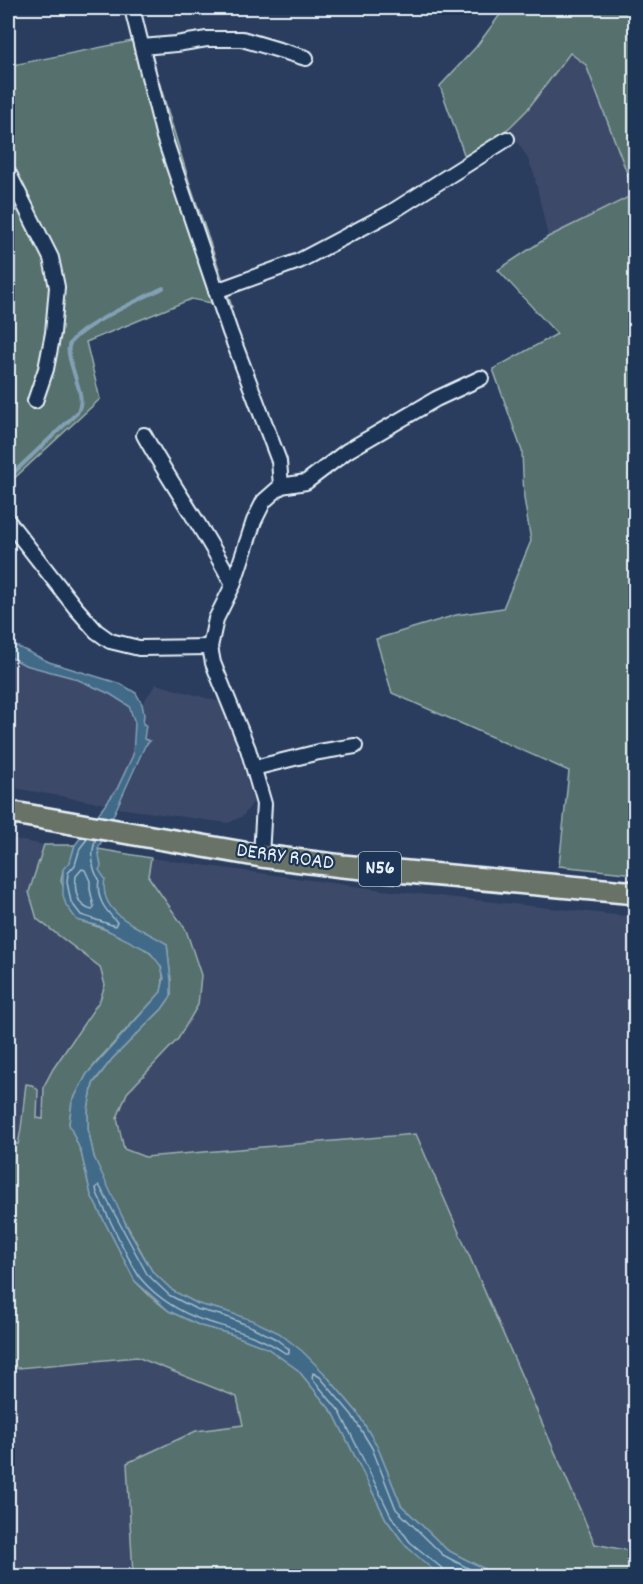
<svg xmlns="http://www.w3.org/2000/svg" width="643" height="1584" font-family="Dekko,sans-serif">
  <rect width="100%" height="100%" fill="#2a3d5e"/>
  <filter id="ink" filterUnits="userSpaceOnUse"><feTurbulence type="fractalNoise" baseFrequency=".0167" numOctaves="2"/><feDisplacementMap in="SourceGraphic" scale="12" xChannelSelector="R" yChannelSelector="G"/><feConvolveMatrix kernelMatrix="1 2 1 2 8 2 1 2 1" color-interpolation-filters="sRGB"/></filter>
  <g filter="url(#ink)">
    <g fill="#3d4969">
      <polygon points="570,53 586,65 635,194 548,237 534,174 527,157 509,128 527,110"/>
      <polygon points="8,656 25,665 74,678 110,694 129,706 135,723 133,755 117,789 105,804 8,787"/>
      <polygon points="156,684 224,703 253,802 243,816 228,823 118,808 149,741 144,740 146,725 143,724 144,714 142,704"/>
      <polygon points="8,838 44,845 29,892 100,967 105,985 100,1000 53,1069 44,1086 43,1119 37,1118 22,1111 23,1125 18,1145 8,1142"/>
      <polygon points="151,858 382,890 635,917 635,1545 630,1551 595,1545 416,1134 145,1157 124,1149 117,1118 127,1093 178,1040 198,1005 201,975 186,930 148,876"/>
      <polygon points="137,1357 237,1397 243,1425 196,1431 127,1463 133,1576 8,1576 8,1369"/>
    </g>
    <g fill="#54706d" stroke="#9eb0b2" stroke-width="1.5">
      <polygon points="505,8 635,8 635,874 559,866 569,771 392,693 376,639 456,615 503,608 531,541 524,498 522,451 493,369 557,334 498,270 548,237 635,194 586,65 570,53 527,110 509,128 465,157 440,86 476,47"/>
      <polygon points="132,41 151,55 189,181 232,307 191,299 86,342 100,399 8,484 8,66"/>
      <path d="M44,845h31l-5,17 -7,8 -2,11 16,39c23,7 77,24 85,49 2,8 1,15 -1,23l-61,66 -13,16 -15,28 -3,22 12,28 10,43 44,86 17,17 17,13 32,15 30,8 36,14 31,22 36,44 52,105 20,27 37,30h-310l-6,-113 69,-32 47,-6 -6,-28 -100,-40 -129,12v-227l10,2c5,-20 5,-39 8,-60l6,1 6,5 -1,28 6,1 1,-33 9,-17 47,-69 5,-15 -5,-18 -63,-48 -8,-27z"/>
      <polygon points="98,849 151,858 148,876 186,930 201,975 198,1005 178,1039 127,1093 117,1118 124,1149 145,1157 416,1134 595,1544 630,1551 635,1545 635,1576 498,1576 447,1550 401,1505 377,1446 357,1412 324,1373 225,1311 198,1304 173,1291 152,1271 112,1198 94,1157 88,1129 88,1109 93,1084 112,1059 162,1009 171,996 171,981 167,944 122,919 107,904 99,870"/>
    </g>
    <path fill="#416a88" stroke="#84a0b5" stroke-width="1.5" d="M8,642l41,20 72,22 15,9 6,11 2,10 -1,10 3,1 -2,14 6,2 -5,5 -47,103 3,17 -2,4 6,9c-8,36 37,49 62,65l4,37v15l-9,13 -50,50 -19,24 -5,26v20l6,28 36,76 22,38 21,20 25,13 27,7 29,10 25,12 23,18 22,22 33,39 20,34 24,59 46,45 51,26h-55l-11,-7 -26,-23 -20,-27 -52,-105 -36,-44 -31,-22 -36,-14 -30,-8 -32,-15 -34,-30 -44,-86 -10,-43 -12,-28 3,-22 15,-28 74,-82 3,-14 -3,-12 -12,-15 -50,-25 -22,-6 -11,-15 -3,-10v-26l7,-7 5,-17 42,-56 16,-34 2,-32 -6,-17 -19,-12 -36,-16 -49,-13 -17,-9z"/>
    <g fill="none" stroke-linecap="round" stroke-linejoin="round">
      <g stroke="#a5bbcb" stroke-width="1.5">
        <path d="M88,838l-8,10 -5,17 -7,8 -1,9 4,20 10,13 34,11 2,-4c-13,-13 -21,-24 -18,-43 -8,-10 -8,-28 -3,-40"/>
        <path d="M82,869l3,1 5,11v8l4,18 -2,3c-15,-3 -18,-20 -16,-34z"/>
        <path d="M99,1185l48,89 22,21 27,14 28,7 28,11 24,12 13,10v4h-4c-24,-17 -51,-23 -80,-32 -24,-8 -48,-23 -64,-42 -5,-6 -8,-14 -12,-20 -11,-22 -22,-44 -32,-66l-1,-5z"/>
        <polyline points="446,1576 443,1569 410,1542 391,1516 340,1412 312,1378 313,1373 320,1377 352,1415 372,1448 396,1509 443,1555 483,1576"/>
      </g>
      <path stroke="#84a0b5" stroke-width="4" d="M8,478l69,-65c8,-13 1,-26 -3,-40 -2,-8 -7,-18 -5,-27 4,-17 76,-49 94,-58"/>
      <defs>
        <g id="street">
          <polyline points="132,8 164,137 230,332 279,461 281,486 264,501 254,521 233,585 216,619 210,647 213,663 248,749 264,804 261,856"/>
          <polyline points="142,47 176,44 207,39 242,39 306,58"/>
          <polyline points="8,172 51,258 57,287 53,333 46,369 35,401"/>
          <polyline points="216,291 299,261 390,213 507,139"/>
          <path d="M144,435c28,51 63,98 89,150"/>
          <polyline points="281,486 306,482 347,451 436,399 481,378"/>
          <polyline points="8,521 75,607 96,631 110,641 139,648 210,647"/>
          <polyline points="254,768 319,752 355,746"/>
        </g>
        <polyline id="primary" points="8,812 261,856 342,866 636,893"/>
      </defs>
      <use href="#street" stroke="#e8f1f8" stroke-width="18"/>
      <use href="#primary" stroke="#e8f1f8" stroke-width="26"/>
      <use href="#street" stroke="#1d3557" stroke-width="14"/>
      <use href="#primary" stroke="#697266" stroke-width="21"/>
    </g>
  </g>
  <g text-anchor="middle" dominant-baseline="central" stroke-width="4.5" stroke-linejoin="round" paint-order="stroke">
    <rect fill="#1d3557" stroke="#abb9c8" stroke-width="1.5" x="359" y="852" width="42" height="34" rx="4.5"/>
    <g font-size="20" font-weight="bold" fill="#e8f1f8">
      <text x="380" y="869">N56</text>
    </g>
    <g font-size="21" fill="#e8f1f8" stroke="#1d3557">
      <text transform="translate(285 858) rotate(8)">DERRY ROAD</text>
    </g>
  </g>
  <rect width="643" height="1584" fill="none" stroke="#1d3557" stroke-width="30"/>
  <rect x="15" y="15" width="613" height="1554" fill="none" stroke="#e8f1f8" stroke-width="2" filter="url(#ink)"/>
</svg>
